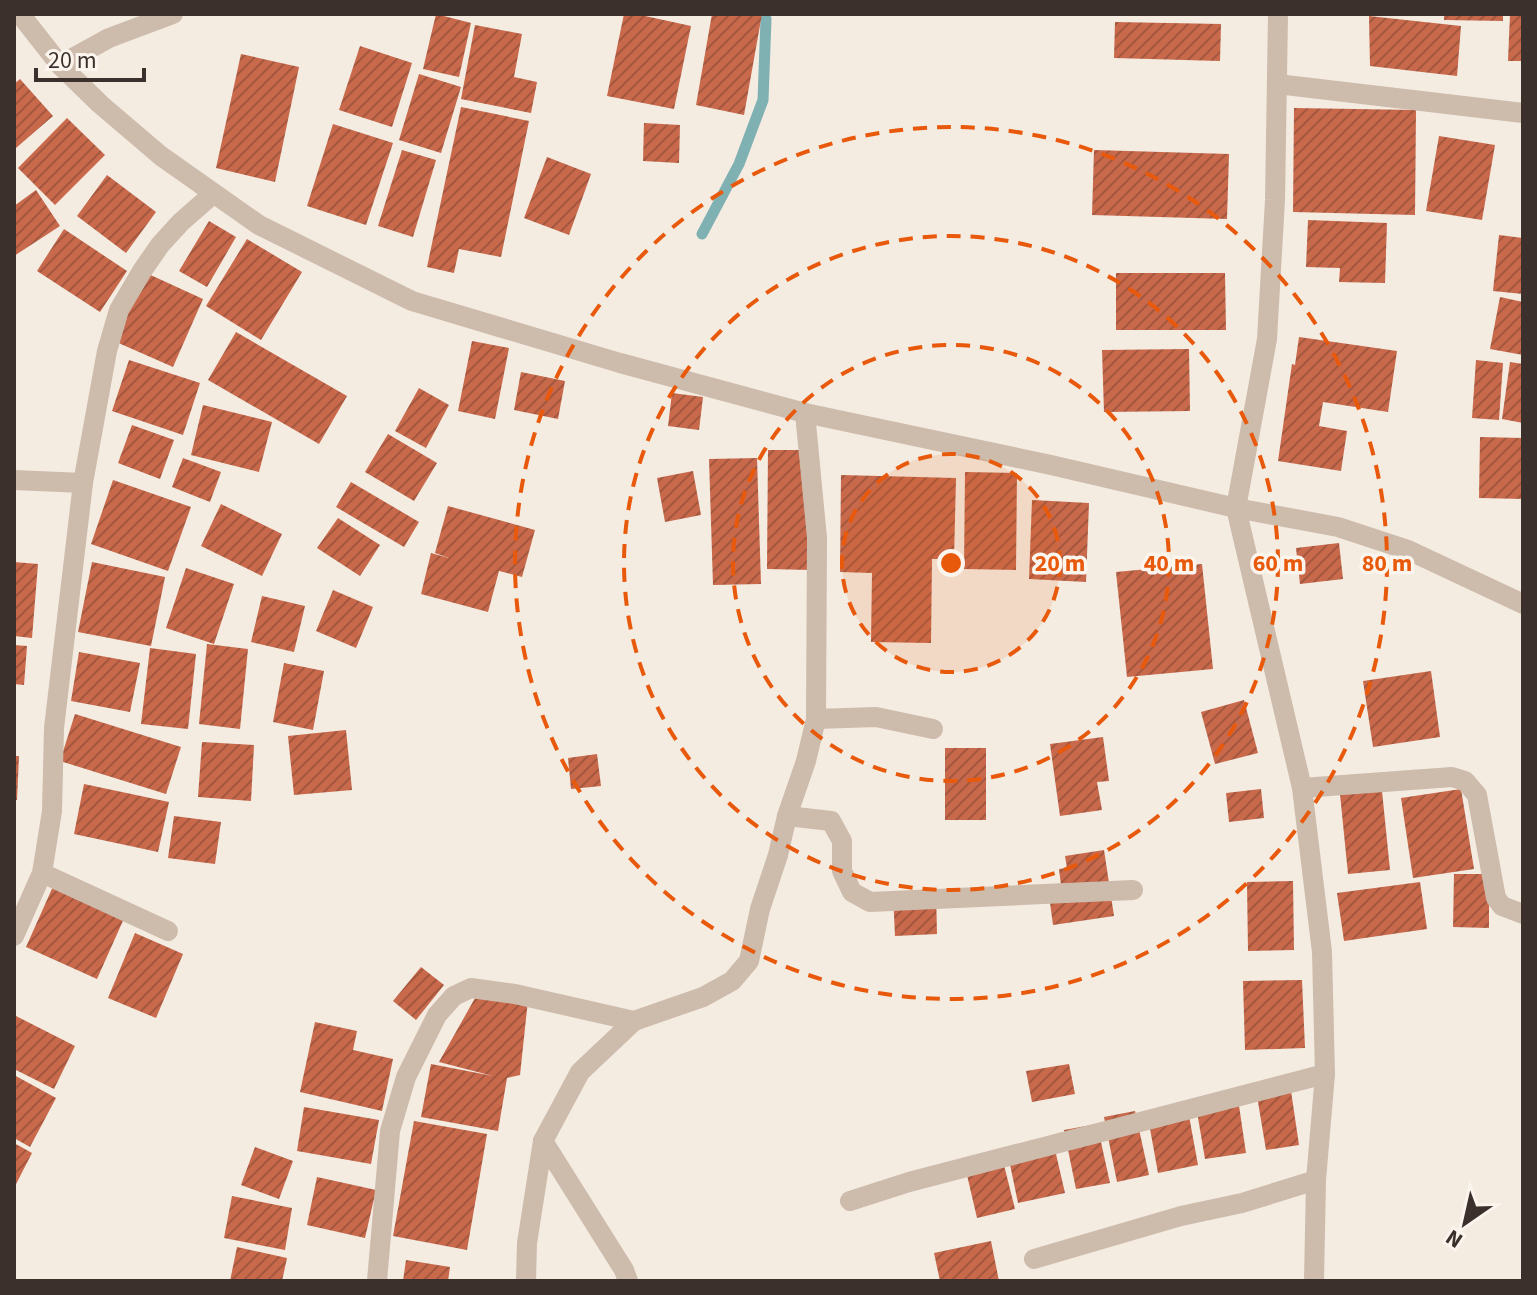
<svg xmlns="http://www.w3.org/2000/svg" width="1537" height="1295" font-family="'Source Sans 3',sans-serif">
  <defs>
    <pattern id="building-hatch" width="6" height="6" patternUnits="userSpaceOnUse" patternTransform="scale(2)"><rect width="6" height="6" fill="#c8694b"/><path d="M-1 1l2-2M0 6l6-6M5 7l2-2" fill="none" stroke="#a4573f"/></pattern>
  </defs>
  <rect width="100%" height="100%" fill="#f4ebe1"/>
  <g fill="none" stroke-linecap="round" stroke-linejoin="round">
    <polyline stroke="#7fb0b2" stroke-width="11" points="702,234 739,164 763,100 766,19 764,14"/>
  </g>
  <g fill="url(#building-hatch)">
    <polygon points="436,14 471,23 459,77 423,69"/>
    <polygon points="624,14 636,14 691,26 674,109 607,96"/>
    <polygon points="712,14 762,14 744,115 696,105"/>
    <polygon points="1444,14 1503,14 1503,21 1444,20"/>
    <polygon points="1510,14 1523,14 1523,61 1508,61"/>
    <polygon points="1369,16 1461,26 1457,76 1370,66"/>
    <polygon points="1115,22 1221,24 1220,61 1114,58"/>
    <polygon points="475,25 522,34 514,77 537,82 531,113 461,99"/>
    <polygon points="360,46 412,63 392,127 339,110"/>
    <polygon points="241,54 299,67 275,182 216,168"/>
    <polygon points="419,74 461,87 441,153 399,140"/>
    <polygon points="20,79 53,116 16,148 14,145 14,84"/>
    <polygon points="461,107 529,121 501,257 459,249 454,273 427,267"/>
    <polygon points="1294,108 1416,110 1415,215 1293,212"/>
    <polygon points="67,118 105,155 55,205 18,168"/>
    <polygon points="644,123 680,125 679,163 643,161"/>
    <polygon points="333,124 393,143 366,225 307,206"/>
    <polygon points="1439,136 1495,145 1482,220 1426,211"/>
    <polygon points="402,150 436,160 413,237 378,226"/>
    <polygon points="1094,150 1229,154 1227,219 1092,215"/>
    <polygon points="547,157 591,174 569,235 524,218"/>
    <polygon points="107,175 156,212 126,253 77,216"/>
    <polygon points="36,190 60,226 14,256 14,206"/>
    <polygon points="1308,220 1387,223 1385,283 1339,282 1340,268 1306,267"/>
    <polygon points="209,221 236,237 207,287 179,271"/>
    <polygon points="64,229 127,271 100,312 37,271"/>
    <polygon points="1499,235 1523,238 1523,294 1493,291"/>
    <polygon points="247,239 302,272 261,340 206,306"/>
    <polygon points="144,272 203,299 173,367 114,341"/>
    <polygon points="1116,273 1225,273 1226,330 1116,330"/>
    <polygon points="1500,297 1523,302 1523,355 1490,349"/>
    <polygon points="236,332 347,396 319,444 208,380"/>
    <polygon points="1299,337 1397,351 1388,412 1323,402 1319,426 1347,431 1341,471 1278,461 1292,364 1295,365"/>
    <polygon points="472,341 509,348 495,419 458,411"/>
    <polygon points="1189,349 1190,411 1104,412 1102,350"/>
    <polygon points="129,360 200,383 183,435 112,411"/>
    <polygon points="1476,360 1503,363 1499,420 1472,418"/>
    <polygon points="1510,362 1523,364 1523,423 1502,419"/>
    <polygon points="521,372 565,381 558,419 514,410"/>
    <polygon points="419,388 449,405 426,448 395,431"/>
    <polygon points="672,393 703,397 699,430 668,426"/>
    <polygon points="203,405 272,422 259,472 191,455"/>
    <polygon points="132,425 174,440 160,479 118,463"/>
    <polygon points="388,434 437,463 414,501 365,472"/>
    <polygon points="1480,437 1523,438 1523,499 1479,498"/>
    <polygon points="768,450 813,450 811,570 767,569"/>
    <polygon points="183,458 221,472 210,502 172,487"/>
    <polygon points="757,458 761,584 713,585 709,459"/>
    <polygon points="693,471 701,515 665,522 657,478"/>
    <polygon points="965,472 1017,473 1016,570 964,569"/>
    <polygon points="841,475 956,478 954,559 932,559 931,643 871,642 872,573 840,572"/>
    <polygon points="113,480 191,507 168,571 91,544"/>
    <polygon points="351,482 419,522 404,547 336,507"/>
    <polygon points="1032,500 1089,503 1086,582 1029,579"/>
    <polygon points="221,504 282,534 262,576 201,546"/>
    <polygon points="448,506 535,530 522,577 499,571 488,612 421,594 431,553 449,558 435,553"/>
    <polygon points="338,518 380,545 360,576 317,548"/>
    <polygon points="1339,543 1343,579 1300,584 1296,548"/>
    <polygon points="14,562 38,564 32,638 14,636"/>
    <polygon points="92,562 165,577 151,646 78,632"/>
    <polygon points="1202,564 1213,669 1127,677 1116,572"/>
    <polygon points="186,568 234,584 214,644 166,628"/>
    <polygon points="333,590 373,607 356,648 316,631"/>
    <polygon points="262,596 305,606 294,652 251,642"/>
    <polygon points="207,644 248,649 240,729 199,724"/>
    <polygon points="14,645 27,646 24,685 14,684"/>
    <polygon points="150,648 196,654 188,729 141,724"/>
    <polygon points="79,652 140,663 130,712 71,701"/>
    <polygon points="284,663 324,671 313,730 273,722"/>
    <polygon points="1431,671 1440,737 1373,747 1363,681"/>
    <polygon points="1244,700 1258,753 1215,764 1201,712"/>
    <polygon points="75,714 181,747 166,794 60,761"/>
    <polygon points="346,730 352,790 294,795 288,736"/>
    <polygon points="1103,737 1109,781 1097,782 1102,810 1060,816 1050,744"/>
    <polygon points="202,742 254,745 251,801 198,797"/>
    <rect x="945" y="748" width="41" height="72"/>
    <polygon points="597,754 601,786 571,789 568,758"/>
    <polygon points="14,756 19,756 17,800 14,800"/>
    <polygon points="84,784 169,802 158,852 74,834"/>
    <polygon points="1261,789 1264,818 1229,822 1226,793"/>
    <polygon points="1461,789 1474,869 1413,878 1401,798"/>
    <polygon points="1382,791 1390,870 1348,874 1340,794"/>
    <polygon points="174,816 221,822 215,864 168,858"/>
    <polygon points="1104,850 1114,916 1053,925 1049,895 1062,893 1059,869 1067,868 1065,856"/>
    <polygon points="1454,874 1489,874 1489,928 1453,927"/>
    <polygon points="1293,881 1294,950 1248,951 1247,882"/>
    <polygon points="55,882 126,914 97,979 26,947"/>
    <polygon points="1420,882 1427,929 1344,941 1337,893"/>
    <polygon points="936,892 937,934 895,936 893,894"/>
    <polygon points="135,933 183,954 156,1018 108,998"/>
    <polygon points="421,967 444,985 416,1020 393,1001"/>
    <polygon points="1302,980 1305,1048 1245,1050 1243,981"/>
    <polygon points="479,991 528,1000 520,1075 507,1078 498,1131 421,1117 431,1064 493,1076 439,1062"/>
    <polygon points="14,1015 75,1046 54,1089 14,1069"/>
    <polygon points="315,1022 357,1031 353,1050 393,1059 382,1111 300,1092"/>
    <polygon points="1069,1064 1075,1094 1032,1102 1026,1071"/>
    <polygon points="14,1075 56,1098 30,1147 14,1138"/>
    <polygon points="1291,1091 1299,1145 1266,1150 1257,1096"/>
    <polygon points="1238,1099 1246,1153 1205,1159 1196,1106"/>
    <polygon points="1187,1105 1198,1165 1158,1173 1147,1112"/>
    <polygon points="304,1107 379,1120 371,1164 297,1151"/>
    <polygon points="1135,1111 1149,1175 1117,1182 1104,1117"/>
    <polygon points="414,1121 487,1134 467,1250 393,1236"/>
    <polygon points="1097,1124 1110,1183 1076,1189 1064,1130"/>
    <polygon points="1053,1141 1065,1193 1018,1203 1007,1150"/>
    <polygon points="14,1143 32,1153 14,1188"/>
    <polygon points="255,1147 293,1161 279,1199 241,1185"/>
    <polygon points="1000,1149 1015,1209 977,1218 963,1158"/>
    <polygon points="317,1177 376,1190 365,1238 307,1225"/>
    <polygon points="232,1196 292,1208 285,1250 224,1238"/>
    <polygon points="991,1241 999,1281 940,1281 934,1253"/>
    <polygon points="237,1247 287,1258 282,1281 230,1281"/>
    <polygon points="406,1260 450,1267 448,1281 403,1281"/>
  </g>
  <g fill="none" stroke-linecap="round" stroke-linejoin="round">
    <polyline stroke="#cdbbac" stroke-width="20" points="1034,1259 1181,1216 1242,1203 1316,1180"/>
    <g stroke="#cdbbac" stroke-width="20">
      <polyline points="60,65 109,38 173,14"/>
      <polyline points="1277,84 1523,113"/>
      <polyline points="14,480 83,483"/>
      <polyline points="1236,508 1338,527 1408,550 1523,604"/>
      <polyline points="816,719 876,717 933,729"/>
      <polyline points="1302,788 1452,777 1465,781 1477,795 1496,898 1502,906 1523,914"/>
      <polyline points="787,816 831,821 842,841 842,871 852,892 870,902 1133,890"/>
      <polyline points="42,873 168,931"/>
      <polyline points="14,936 42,873 52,811 54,728 83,483 107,351 119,310 142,271 160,245 181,222 213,194"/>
      <polyline points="543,1141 624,1270 628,1281"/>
      <polyline points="850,1201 909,1182 1325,1074"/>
      <polyline points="377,1281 390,1131 406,1077 437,1015 454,996 471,988 515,994 634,1021"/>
      <polyline points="526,1281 527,1243 543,1141 580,1072 634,1021 703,997 732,981 749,961 760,909 778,855 787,816 806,761 816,719 817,538 805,413"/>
    </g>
    <g stroke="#cdbbac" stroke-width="20">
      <polyline points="20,14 60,65 100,104 161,156 259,225 412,301 620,363 805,413 1051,465 1236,508 1302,788 1322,952 1325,1074 1316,1180 1314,1281"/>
      <polyline points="1236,508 1267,339 1275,200 1278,14"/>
    </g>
  </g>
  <circle cx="951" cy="563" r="109" fill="#e8590c" fill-opacity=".12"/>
  <g fill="none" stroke="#e8590c" stroke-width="4" stroke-dasharray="14 10">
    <circle cx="951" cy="563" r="109"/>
    <circle cx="951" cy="563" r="218"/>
    <circle cx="951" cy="563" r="327"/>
    <circle cx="951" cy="563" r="436"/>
  </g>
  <circle cx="951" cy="563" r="12" fill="#e8590c" stroke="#fbf5ee" stroke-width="4"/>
  <g font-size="24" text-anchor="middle" font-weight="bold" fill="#e8590c" stroke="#fbf5ee" stroke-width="7" stroke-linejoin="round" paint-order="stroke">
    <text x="1060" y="571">20 m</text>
    <text x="1169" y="571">40 m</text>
    <text x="1278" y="571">60 m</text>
    <text x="1387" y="571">80 m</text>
  </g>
  <rect width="1537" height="1295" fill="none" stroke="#3b302b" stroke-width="32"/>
  <g transform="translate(1465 1223) rotate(214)" stroke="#fbf5ee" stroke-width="6" paint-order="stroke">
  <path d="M0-6L14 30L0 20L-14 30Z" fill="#3b302b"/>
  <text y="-12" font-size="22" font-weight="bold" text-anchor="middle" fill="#3b302b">N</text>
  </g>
  <path d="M36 68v12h108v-12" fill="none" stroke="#3b302b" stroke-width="4"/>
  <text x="48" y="68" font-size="24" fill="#3b302b" stroke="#fbf5ee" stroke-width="6" paint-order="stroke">20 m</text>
</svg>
